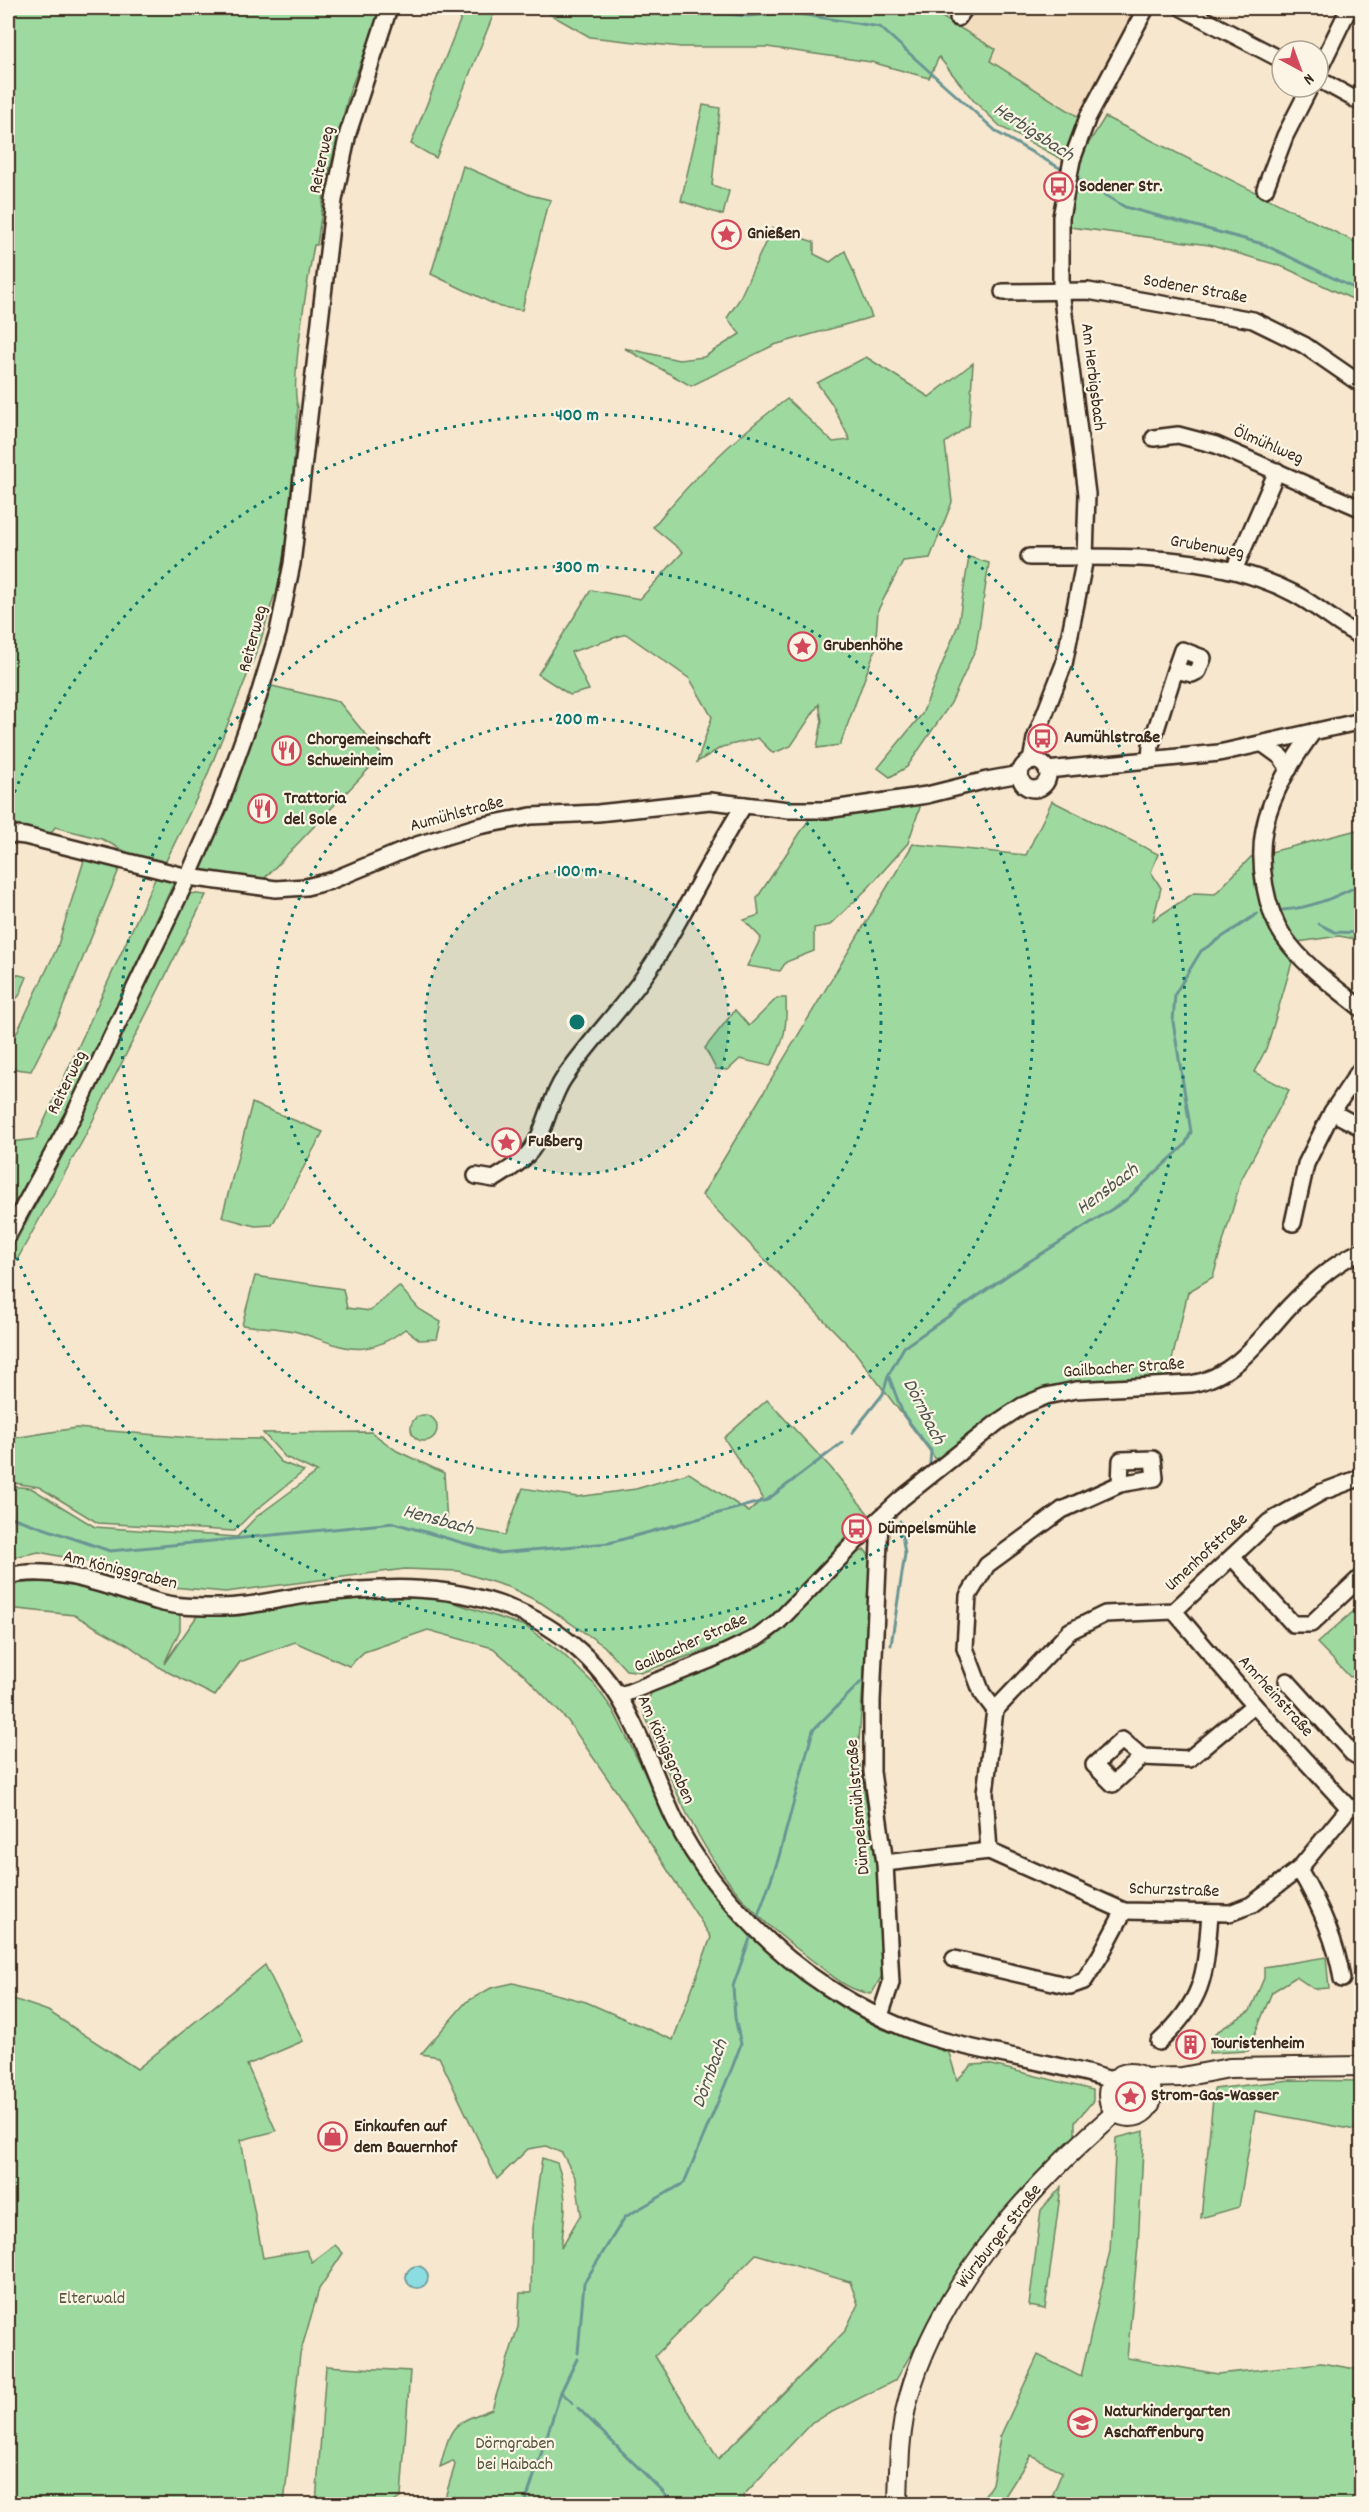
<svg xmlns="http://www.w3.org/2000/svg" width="1369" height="2512" font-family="Dekko,sans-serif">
  <rect width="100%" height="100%" fill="#f7e7cf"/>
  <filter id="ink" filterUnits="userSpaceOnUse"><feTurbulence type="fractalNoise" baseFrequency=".0167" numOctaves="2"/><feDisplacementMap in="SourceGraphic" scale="12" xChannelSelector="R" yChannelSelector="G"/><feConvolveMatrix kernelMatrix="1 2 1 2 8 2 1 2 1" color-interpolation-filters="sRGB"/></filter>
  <g filter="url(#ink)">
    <polygon fill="#f3ddbf" points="928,8 1138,8 1082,119 989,61 995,49"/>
    <g fill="#9edaa0" stroke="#6c825f" stroke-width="1.5" fill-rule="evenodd">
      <path d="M8,8h374l-32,82 -25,97 -8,58h-3c-5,28 -25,141 -16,162l-10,125 -12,65 -2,-1 -14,47 -55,138 -42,86 -33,-13 -28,-15 -47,-12 -6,9 -41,-5z"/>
      <polygon points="465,8 496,8 436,158 411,144"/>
      <polygon points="539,8 682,8 689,11 699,8 927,8 995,49 990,61 1082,119 1065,161 1001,127 973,100 939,57 929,78 871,62 767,47 681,47 590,37"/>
      <polygon points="703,105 720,108 712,185 729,191 723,215 681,201"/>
      <polygon points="1105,117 1361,245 1361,303 1281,266 1209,245 1070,227 1070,217 1082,154"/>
      <polygon points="463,166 530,195 551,200 546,210 522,310 500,307 431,274"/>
      <polygon points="772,228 814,242 814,254 830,262 845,251 872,317 774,345 691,386 624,348 679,360 704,357 740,334 727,318 739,300"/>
      <path d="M866,357l63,40 44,-34 -4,62 -24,18 7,59 -22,56 -27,3 -25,49 -3,40 -35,95 -23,3 5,-27 -3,-17 -28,42 -18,7 -15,-15 -36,9 -25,15 15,-45 -22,-38 -64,-45 -55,18 18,38 -19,5 -32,-21 53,-84 49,9 43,-47 -30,-25c39,-48 84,-92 134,-128l46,43 17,-2 -18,-36 -15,-21z"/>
      <polygon points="969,557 989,563 976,648 951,703 907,767 890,777 878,768 922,714 958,625"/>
      <polygon points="272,686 339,702 382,755 262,881 197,871 228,804"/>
      <polygon points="922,801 908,843 868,888 830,925 814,928 814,951 786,962 780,971 747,966 761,938 744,920 759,915 757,898 812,815"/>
      <polygon points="1052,801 1158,854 1151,872 1161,888 1153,920 1194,893 1215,894 1251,857 1361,829 1361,940 1339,936 1298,942 1267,1047 1254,1072 1289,1090 1241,1180 1213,1277 1188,1292 1167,1381 1026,1398 938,1462 855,1352 702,1195 913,844 1026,855"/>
      <polygon points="85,857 120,867 60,1014 31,1071 8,1068 8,1051 57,948"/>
      <polygon points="156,877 174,882 72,1104 8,1225 8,1150 11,1142 36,1139"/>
      <polygon points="189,893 206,895 83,1140 18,1258 8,1263 8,1256 71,1140"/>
      <polygon points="11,973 27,977 19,996 8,1006 8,979"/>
      <path d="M777,998h9c1,29 -1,44 -16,68l-30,-7 -12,11 -12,-1 -11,-21 30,-38 14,16z"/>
      <polygon points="252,1103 323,1132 272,1225 255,1226 222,1217"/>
      <path d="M255,1276l88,13 4,19 23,3 29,-25 20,23 22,13 -4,17 -17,1 -15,-11c-42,32 -60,18 -104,4 -18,-6 -40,-5 -59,-8z"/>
      <polygon points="767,1400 831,1468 870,1516 842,1541 776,1614 753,1631 715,1647 643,1672 626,1670 604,1646 541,1603 511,1588 458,1571 405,1569 225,1592 162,1586 103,1565 39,1552 8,1558 8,1486 31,1488 95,1527 237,1537 256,1517 317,1472 285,1457 263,1433 371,1432 397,1451 444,1473 447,1524 505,1535 523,1488 577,1497 636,1489 689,1473 749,1512 763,1498 724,1438"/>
      <circle cx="424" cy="1428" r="13"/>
      <polygon points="76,1428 191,1438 261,1439 281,1462 304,1471 250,1515 234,1531 98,1523 39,1487 8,1482 8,1439"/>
      <path d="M865,1550l7,10 -14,195 22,127 3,92 -11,19c-19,1 -40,-17 -55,-29 -31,-23 -61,-47 -85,-78 -41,-52 -65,-114 -89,-176l10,-20 58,-21 58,-27 43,-42 39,-45z"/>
      <path d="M49,1582l50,8 47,18 34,6v16l-16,34 33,-48h42l65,-13 80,-6 59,2 82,27 37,27 32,31 19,26 59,118 63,89 67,64 41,27 39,21 67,24 8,27 15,-15 16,-1 105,26v11l-18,21v14l-43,44 -71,87 -65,113 -84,42 -69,74 4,8h-304l12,-39 -2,-4 -13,6c12,-43 10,-42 52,-58l26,-82 2,-34h11l1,-65 10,-70 15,5c12,34 8,51 4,85l20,-34 -5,-35 -14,-26 -16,-7 -18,3 -31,30 -58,-122 -18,-3 45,-52 25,-14 22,-5 73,19 87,38 38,-103 -94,-145 -49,-71 -44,-46 -31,-27 -65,-18 -64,22 -15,14 -54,-24 -55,20 -25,34 -53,-27 -34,-24 -54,-30 -66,-7v-21l13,-4zM756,2254l94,28 8,22 -13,27 -127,128 -63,-103z"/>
      <polygon points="1361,1605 1361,1674 1350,1677 1317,1643"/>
      <polygon points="1326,1957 1329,1988 1314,1989 1296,1977 1272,1992 1248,2051 1209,2053 1215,2033 1250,2011 1264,1978 1264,1967"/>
      <polygon points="265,1965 303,2041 247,2065 276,2131 241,2140 263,2258 306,2250 312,2262 335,2245 343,2253 319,2289 300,2354 284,2504 8,2504 8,1997 48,2011 137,2069"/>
      <circle cx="1131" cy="2095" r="15"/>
      <polygon points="1290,2080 1361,2081 1361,2131 1255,2111 1239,2207 1201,2218 1214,2089"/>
      <polygon points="1144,2131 1138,2246 1127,2358 1218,2374 1321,2363 1361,2370 1361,2504 1049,2504 1062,2472 1031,2455 1000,2504 979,2504 992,2484 1000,2437 1038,2355 1081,2377 1110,2251 1116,2138"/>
      <polygon points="1061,2187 1045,2309 1029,2306 1041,2210"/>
      <polygon points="326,2366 410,2371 401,2497 391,2504 316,2504"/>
    </g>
    <circle fill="#8bdde1" stroke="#6b9593" stroke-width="1.5" cx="417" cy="2277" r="11"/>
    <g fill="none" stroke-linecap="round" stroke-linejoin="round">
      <g stroke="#6b9593" stroke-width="3">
        <polyline points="700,8 710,12 748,16 787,12 880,27 998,133 1065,171"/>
        <polyline points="1073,176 1125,207 1263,244 1362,292"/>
        <path d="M1282,910c28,-1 55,-14 80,-26"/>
        <polyline points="1319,924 1335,932 1362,933"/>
        <polyline points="889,1377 903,1414 931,1451 930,1463"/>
        <polyline points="852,1433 883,1394 888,1376 904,1347 1011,1273 1125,1201 1185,1145 1191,1132 1173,1022 1175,994 1201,951 1257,914"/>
        <polyline points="8,1516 110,1551 394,1523 498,1553 609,1543 767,1500 842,1443"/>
        <polyline points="891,1645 905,1554 900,1521"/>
        <polyline points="756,1921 778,1860 813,1730 863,1680"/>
        <polyline points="578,2353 584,2283 625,2217 684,2183 732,2068 741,2044 735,2018 733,1986 752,1933"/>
        <polyline points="561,2392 573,2403"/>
        <polyline points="578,2408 661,2490 673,2504"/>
        <polyline points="525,2504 561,2392 577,2359"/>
      </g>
      <defs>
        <g id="minor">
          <polyline points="1182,8 1282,60"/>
          <polyline points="958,18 965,8"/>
          <polyline points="1318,72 1349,8"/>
          <polyline points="1318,79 1362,103"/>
          <polyline points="1265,189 1285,136 1310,87"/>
          <polyline points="1003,292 1088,291 1253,320 1304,345 1362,385"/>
          <polyline points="1154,438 1178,435 1216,445 1362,509"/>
          <path d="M1029,557c88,1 183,-6 264,36 24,12 44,32 69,44"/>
          <polyline points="1234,570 1277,471"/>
          <path d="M1313,732c-20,27 -43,64 -49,98 -6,33 1,79 20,107 20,29 51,50 78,72"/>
          <polyline points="1263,744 1281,757 1289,769"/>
          <polyline points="1150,760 1151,745 1175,670 1192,674 1198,671 1203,658 1182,650 1175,670"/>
          <polyline points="1031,761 1035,739 1064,664 1085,558 1087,494 1061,291 1061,217 1072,160 1088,117 1146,8"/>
          <circle cx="1034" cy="775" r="14"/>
          <polyline points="1047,770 1219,753 1362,721"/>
          <polyline points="8,834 25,836 188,877 276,889 306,887 330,881 417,845 479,826 531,816 598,813 710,801 789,810 826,810 927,795 987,780 1020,774"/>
          <polyline points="1332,1112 1362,1128"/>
          <path d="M476,1176l18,3c11,-7 24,-14 33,-24 19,-20 21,-54 37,-77 29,-42 65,-76 92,-119 31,-50 56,-104 88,-154"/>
          <polyline points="1293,1223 1306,1164 1332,1112 1362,1067"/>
          <polyline points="8,1235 76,1111 188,877 220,804 258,698 278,632 292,564 334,200 348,133 389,8"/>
          <polyline points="880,1520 872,1701 872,1772 885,1863 891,1983 880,2016"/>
          <polyline points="1232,1557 1293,1624 1311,1624 1362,1576"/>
          <path d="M8,1576c49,-12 101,12 148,25 19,6 39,6 59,6 32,1 61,-8 92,-12 71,-8 135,-13 203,13 52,20 95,59 120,109 17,33 29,70 45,103 23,47 60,90 98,125 40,37 102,75 154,91 61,19 126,25 187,45"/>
          <polyline points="1174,1611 1254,1705 1349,1808"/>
          <polyline points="1287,1681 1352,1753 1362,1759"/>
          <path d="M619,1696l91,-36 48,-23 19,-14 85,-88 39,-36 97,-77 24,-16 24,-10 30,-6 115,-6c44,-7 69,-45 97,-76 20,-21 46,-46 74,-57"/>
          <polyline points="995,1710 982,1693 965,1648 968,1596 987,1565 1062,1510 1120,1484 1155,1478 1153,1459 1121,1460 1120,1484"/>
          <polyline points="1142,1757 1122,1740 1094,1765 1113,1784 1142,1757 1189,1759 1254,1705"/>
          <polyline points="989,1851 985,1793 995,1710 1070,1631 1105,1614 1174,1611 1269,1522 1322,1492 1362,1477"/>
          <polyline points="885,1863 989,1851 1124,1911 1230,1913 1251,1905 1299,1869 1349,1808 1362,1807"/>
          <path d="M1299,1869c20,34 37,70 43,110"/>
          <polyline points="954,1959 1070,1986 1084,1981 1100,1956 1124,1911"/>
          <path d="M1159,2042c47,-44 46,-68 51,-128"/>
        </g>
        <g id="major">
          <circle cx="1130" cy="2095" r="22"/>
          <polyline points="1144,2078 1182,2077 1229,2068 1362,2066"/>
          <path d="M898,2504c1,-36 1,-73 11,-108 30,-109 123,-212 207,-284"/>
        </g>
      </defs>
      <use href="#minor" stroke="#3b2a1e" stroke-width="20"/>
      <use href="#major" stroke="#3b2a1e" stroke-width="22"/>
      <use href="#minor" stroke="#fcf5e5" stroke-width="15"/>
      <use href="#major" stroke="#fcf5e5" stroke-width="18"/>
    </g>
  </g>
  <circle cx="577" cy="1022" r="152" fill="#0f766e" fill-opacity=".12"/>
  <g fill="none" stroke="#0f766e" stroke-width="3" stroke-dasharray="3 6">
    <circle cx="577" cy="1022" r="152"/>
    <circle cx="577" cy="1022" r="304"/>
    <circle cx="577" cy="1022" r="456"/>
    <path d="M8 809A608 608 0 1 1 8 1235"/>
  </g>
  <defs>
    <symbol id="bus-ring" viewBox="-11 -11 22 22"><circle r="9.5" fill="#fcf5e5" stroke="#d1495b" stroke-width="1.5"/><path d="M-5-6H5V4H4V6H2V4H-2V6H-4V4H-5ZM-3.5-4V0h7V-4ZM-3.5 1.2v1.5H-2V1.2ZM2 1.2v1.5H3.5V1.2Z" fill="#d1495b"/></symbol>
    <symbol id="sight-ring" viewBox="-11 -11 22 22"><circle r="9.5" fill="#fcf5e5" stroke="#d1495b" stroke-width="1.5"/><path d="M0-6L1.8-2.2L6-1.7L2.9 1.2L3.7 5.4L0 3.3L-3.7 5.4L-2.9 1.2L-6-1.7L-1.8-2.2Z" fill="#d1495b"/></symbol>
    <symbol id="restaurant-ring" viewBox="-11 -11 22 22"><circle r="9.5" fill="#fcf5e5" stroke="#d1495b" stroke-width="1.5"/><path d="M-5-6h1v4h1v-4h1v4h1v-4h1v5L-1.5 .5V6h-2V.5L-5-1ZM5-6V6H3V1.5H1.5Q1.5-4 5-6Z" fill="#d1495b"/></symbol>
    <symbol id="building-ring" viewBox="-11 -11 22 22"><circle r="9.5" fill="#fcf5e5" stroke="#d1495b" stroke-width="1.5"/><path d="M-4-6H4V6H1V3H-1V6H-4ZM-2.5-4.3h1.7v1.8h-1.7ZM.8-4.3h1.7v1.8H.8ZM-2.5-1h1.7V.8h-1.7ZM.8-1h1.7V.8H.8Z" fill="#d1495b"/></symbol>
    <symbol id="shop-ring" viewBox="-11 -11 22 22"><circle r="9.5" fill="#fcf5e5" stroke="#d1495b" stroke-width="1.5"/><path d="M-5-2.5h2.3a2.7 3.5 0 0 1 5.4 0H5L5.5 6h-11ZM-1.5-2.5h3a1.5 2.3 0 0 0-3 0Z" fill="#d1495b"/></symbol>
    <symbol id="school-ring" viewBox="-11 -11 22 22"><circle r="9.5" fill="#fcf5e5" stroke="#d1495b" stroke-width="1.5"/><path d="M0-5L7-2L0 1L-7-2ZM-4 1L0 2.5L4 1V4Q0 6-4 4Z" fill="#d1495b"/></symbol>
  </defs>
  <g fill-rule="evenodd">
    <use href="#bus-ring" x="1042" y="170" width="33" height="33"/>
    <use href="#sight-ring" x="710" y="218" width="33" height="33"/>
    <use href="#sight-ring" x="786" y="630" width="33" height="33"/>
    <use href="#bus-ring" x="1026" y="722" width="33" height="33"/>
    <use href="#restaurant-ring" x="270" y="734" width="33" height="33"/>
    <use href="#restaurant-ring" x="246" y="792" width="33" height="33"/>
    <use href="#sight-ring" x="490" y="1126" width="33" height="33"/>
    <use href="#bus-ring" x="840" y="1512" width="33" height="33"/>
    <use href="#building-ring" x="1174" y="2028" width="33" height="33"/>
    <use href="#sight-ring" x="1114" y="2080" width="33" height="33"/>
    <use href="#shop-ring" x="316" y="2120" width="33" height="33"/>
    <use href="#school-ring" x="1066" y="2406" width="33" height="33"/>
  </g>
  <g text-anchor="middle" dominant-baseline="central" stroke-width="4.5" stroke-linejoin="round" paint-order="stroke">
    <g font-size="18" fill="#3b2a1e" stroke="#fcf5e5">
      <text transform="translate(323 160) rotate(-78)">Reiterweg</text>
      <text transform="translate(1195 290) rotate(10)">Sodener Straße</text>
      <text transform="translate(1092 377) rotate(83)">Am Herbigsbach</text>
      <text transform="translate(1268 446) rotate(23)">Ölmühlweg</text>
      <text transform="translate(1207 548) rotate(10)">Grubenweg</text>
      <text transform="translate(254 639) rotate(-75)">Reiterweg</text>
      <text transform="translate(457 815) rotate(-15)">Aumühlstraße</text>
      <text transform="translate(68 1083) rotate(-64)">Reiterweg</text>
      <text transform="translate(1124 1369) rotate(-4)">Gailbacher Straße</text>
      <text transform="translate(1207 1553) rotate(-43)">Umenhofstraße</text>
      <text transform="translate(120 1571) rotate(14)">Am Königsgraben</text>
      <text transform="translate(691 1644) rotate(-24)">Gailbacher Straße</text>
      <text transform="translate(1275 1697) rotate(48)">Amrheinstraße</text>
      <text transform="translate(665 1750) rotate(66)">Am Königsgraben</text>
      <text transform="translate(859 1807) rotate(-95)">Dümpelsmühlstraße</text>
      <text transform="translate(1174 1891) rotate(2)">Schurzstraße</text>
      <text transform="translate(1000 2237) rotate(-52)">Würzburger Straße</text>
    </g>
    <g font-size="18" font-weight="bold" fill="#3b2a1e" stroke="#fcf5e5" text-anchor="start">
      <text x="1079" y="187">Sodener Str.</text>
      <text x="747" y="234">Gnießen</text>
      <text x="823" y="646">Grubenhöhe</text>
      <text x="1064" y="738">Aumühlstraße</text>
      <text x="307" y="740">Chorgemeinschaft<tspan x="307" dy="21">Schweinheim</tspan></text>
      <text x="284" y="799">Trattoria<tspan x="284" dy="21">del Sole</tspan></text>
      <text x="528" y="1142">Fußberg</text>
      <text x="878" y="1529">Dümpelsmühle</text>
      <text x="1211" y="2044">Touristenheim</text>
      <text x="1151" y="2096">Strom-Gas-Wasser</text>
      <text x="354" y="2127">Einkaufen auf<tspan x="354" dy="21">dem Bauernhof</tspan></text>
      <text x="1104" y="2412">Naturkindergarten<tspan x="1104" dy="21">Aschaffenburg</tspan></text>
    </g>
    <g font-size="18" fill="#54563e" stroke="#fcf5e5">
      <text x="92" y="2299">Elterwald</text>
      <text x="515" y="2444">Dörngraben<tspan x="515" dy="21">bei Haibach</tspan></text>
    </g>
    <g font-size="20" font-style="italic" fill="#4f574f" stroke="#fcf5e5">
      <text transform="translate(1033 133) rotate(33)">Herbigsbach</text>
      <text transform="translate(1108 1190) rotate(-37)">Hensbach</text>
      <text transform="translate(923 1412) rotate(63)">Dörnbach</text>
      <text transform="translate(438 1521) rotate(15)">Hensbach</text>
      <text transform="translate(711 2074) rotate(-70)">Dörnbach</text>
    </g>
  </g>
  <circle cx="577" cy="1022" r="9" fill="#0f766e" stroke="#fcf5e5" stroke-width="3"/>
  <g font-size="18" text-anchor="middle" font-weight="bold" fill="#0f766e" stroke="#fcf5e5" stroke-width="4.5" stroke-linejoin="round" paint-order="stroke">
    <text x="577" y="420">400 m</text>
    <text x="577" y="572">300 m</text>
    <text x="577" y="724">200 m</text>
    <text x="577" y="876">100 m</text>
  </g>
  <rect width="1369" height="2512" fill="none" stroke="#fcf5e5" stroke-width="30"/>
  <rect x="15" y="15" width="1339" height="2482" fill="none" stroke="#3b2a1e" stroke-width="2" filter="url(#ink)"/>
  <g transform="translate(1300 69) rotate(139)"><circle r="28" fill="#fcf5e5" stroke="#afa495" stroke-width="1.5"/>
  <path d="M0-4.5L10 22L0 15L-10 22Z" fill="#d1495b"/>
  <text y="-9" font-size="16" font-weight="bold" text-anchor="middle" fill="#3b2a1e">N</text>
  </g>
</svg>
